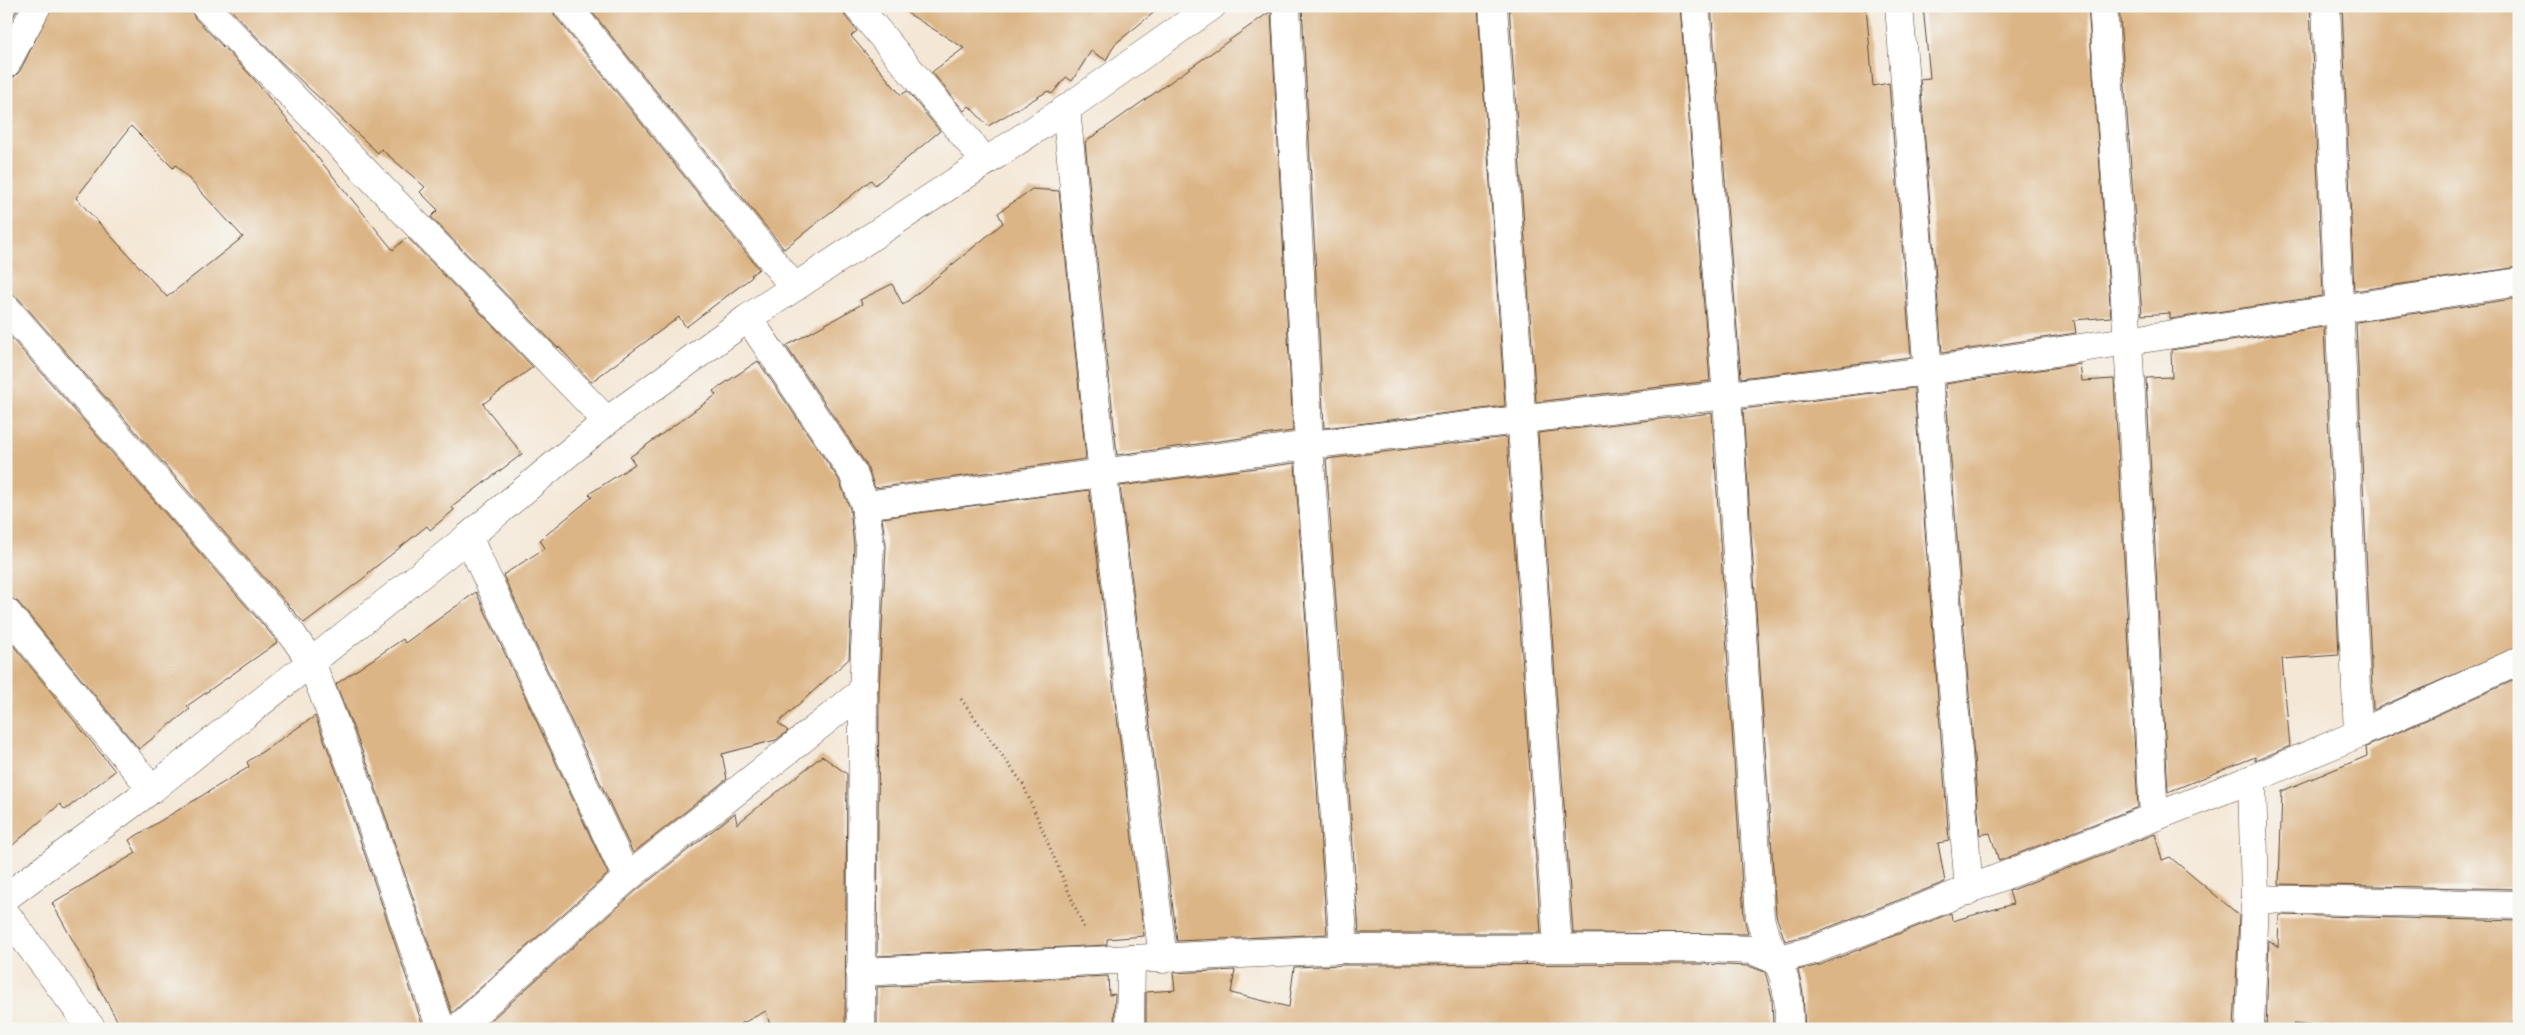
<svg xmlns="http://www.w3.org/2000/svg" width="2525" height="1035" font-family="'Playpen Sans',sans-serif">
  <rect width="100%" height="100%" fill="#f6f6f2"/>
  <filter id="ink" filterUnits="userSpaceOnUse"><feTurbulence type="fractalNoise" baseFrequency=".02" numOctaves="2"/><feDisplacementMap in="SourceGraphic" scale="10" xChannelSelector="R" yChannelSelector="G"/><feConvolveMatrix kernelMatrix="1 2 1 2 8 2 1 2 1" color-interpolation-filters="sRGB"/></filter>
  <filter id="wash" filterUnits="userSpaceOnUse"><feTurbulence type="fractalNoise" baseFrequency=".0096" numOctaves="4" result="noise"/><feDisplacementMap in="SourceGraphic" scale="20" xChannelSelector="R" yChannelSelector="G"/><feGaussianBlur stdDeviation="1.12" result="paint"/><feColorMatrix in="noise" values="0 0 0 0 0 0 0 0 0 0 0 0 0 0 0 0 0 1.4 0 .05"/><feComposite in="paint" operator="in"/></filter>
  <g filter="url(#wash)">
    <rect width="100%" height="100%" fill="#f4e7d5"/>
    <g id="blocks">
      <g fill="#dcb586" fill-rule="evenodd">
        <polygon points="6,6 19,6 6,30"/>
        <path d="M52,6h138l4,11 59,61 140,172 14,-13 126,130 -50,37 39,50 -70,53 2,3 -24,20 -3,-4 -59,47 1,1 -65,49 -286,-325 -12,-5v-213l8,-3 6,-6zM131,126l42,42 3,-3 67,72 -76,60 -91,-99z"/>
        <polygon points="227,6 552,6 555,16 759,269 751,275 752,277 686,327 679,317 591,382 559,347 558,348 431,217 438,210 420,192 425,187 381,149 378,153 281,62"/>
        <polygon points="587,6 842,6 845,16 857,31 851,36 901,95 907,91 940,131 875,185 871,180 784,249"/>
        <polygon points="896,6 1162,6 1115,44 1106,60 1091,51 1072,81 1066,77 1052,94 1048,91 988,126 969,106 964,111 932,72 964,48"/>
        <polygon points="1302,6 1478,6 1505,406 1324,428"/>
        <polygon points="1509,6 1680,6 1710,381 1536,402"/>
        <polygon points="1711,6 1866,6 1873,86 1889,83 1911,357 1741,378"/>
        <polygon points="1923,6 2088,6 2111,317 2074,320 2076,333 1942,353 1920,79 1930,78"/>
        <polygon points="2119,6 2310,6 2323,296 2170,319 2170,313 2142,315"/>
        <polygon points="2342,6 2519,6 2519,267 2354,291"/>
        <polygon points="1271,11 1293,431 1117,455 1085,142"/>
        <polygon points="1032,189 1059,191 1086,459 875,488 866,464 786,346 862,304 860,300 892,284 903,305 1003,223 998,213"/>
        <polygon points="2519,298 2519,646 2373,710 2356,322"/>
        <polygon points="2324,327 2339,655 2282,659 2290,746 2255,761 2255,757 2168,792 2146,378 2172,377 2171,350"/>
        <polygon points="6,332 278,642 187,706 190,709 139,749 18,602 6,597"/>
        <polygon points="758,361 839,480 850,509 854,546 849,659 778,723 788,731 776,740 722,754 727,779 633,853 503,575 545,548 540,540 592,497 589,494 635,464 630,457 716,395 713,391"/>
        <polygon points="2080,364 2082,381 2114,379 2138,807 1999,861 1990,833 1980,835 1945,384"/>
        <polygon points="1914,388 1949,841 1938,843 1945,882 1809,935 1785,941 1776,915 1743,409"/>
        <polygon points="1712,413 1744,918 1748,934 1573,933 1538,433"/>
        <polygon points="1507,437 1541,933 1359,933 1326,459"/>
        <polygon points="1295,463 1327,934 1177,941 1120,486"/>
        <polygon points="1089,490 1144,936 1107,939 1107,945 877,956 879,691 886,546 882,518"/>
        <polygon points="476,592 608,874 452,1013 370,771 336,684 403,639 405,643"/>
        <polygon points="13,645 115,771 65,810 60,804 6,851 6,650"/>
        <polygon points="2519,678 2519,889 2279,884 2282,791 2367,756 2366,747"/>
        <polygon points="315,716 340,781 424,1029 122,1029 52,903 136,853 129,840 249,767 247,762"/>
        <polygon points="822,756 847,774 845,1029 771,1029 766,1011 731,1029 481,1029 637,890 735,813 737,824"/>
        <polygon points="2155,834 2162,860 2170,857 2239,915 2234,1029 1805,1029 1803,993 1798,970 1820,965 1951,913 1952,921 2013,904 2009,891"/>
        <polygon points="2279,915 2519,921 2514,1029 2337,1029 2294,1024 2293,1029 2266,1029 2269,940 2278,947"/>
        <polygon points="1703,964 1749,966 1765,972 1772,997 1773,1029 1146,1029 1146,992 1175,990 1173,973 1235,970 1231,993 1289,1007 1294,967 1344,965"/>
        <polygon points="1108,976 1109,995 1115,994 1114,1029 877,1029 877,987"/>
      </g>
    </g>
  </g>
  <g filter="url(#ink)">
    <use href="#blocks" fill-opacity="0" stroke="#574639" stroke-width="1"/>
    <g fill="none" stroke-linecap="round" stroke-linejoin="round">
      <defs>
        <g id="minor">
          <polyline points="205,6 607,421"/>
          <polyline points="567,6 794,287"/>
          <polyline points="857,6 986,162"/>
          <polyline points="1286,6 1309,445 1344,949"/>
          <polyline points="1493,6 1558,948"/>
          <path d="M1695,6l32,391 33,520c4,22 16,37 23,58 6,18 6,35 6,54"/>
          <polyline points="1899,6 1969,891"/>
          <polyline points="2103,6 2128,341 2154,816"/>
          <polyline points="2326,6 2358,734"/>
          <polyline points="6,64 37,6"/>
          <polyline points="1066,109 1103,475 1163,959"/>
          <polyline points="6,308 292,634 311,662 355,776 441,1029"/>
          <polyline points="748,318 853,473 865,505 870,545 863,691 861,1029"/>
          <polyline points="865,505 1309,445 1928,371 2519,282"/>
          <polyline points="468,537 627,878"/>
          <polyline points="6,612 152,789"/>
          <polyline points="6,897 152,789 468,537 607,421 748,318 1066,109 1212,6"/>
          <polyline points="2255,899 2519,905"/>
          <polyline points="860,972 1344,949 1703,948 1752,950 1776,960 1814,950 2252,779 2358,734 2519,661"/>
          <polyline points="457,1029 627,878 863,691"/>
          <polyline points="1130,1029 1131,959"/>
          <polyline points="2250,1029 2255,899 2252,779"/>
        </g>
        <polyline id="tertiary" points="6,914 92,1029"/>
      </defs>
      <use href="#minor" stroke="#574639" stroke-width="29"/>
      <use href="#tertiary" stroke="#574639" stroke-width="29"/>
      <polyline stroke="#574639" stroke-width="3" stroke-dasharray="1 4" stroke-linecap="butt" points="961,699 1023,784 1084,928"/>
      <use href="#minor" stroke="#fff" stroke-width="28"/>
      <use href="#tertiary" stroke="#fff" stroke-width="28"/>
    </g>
  </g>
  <rect width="2525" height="1035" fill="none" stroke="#f6f6f2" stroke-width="25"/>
</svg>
